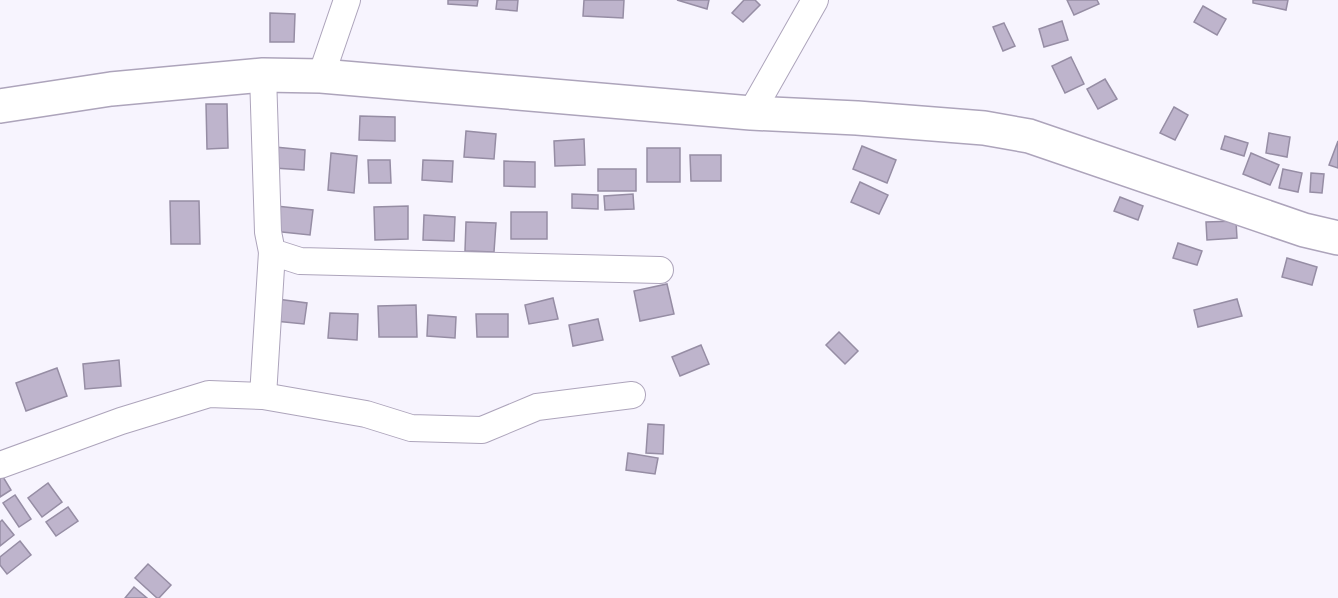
<svg xmlns="http://www.w3.org/2000/svg" width="1338" height="598" font-family="'Source Sans 3',sans-serif">
  <rect width="100%" height="100%" fill="#f7f4fe"/>
  <g fill="#beb4cc" stroke="#968da4" stroke-width="1.5">
    <polygon points="448,0 478,0 477,6 448,4"/>
    <polygon points="497,0 518,0 517,11 496,9"/>
    <polygon points="584,0 624,0 623,18 583,16"/>
    <polygon points="677,0 709,0 707,9"/>
    <polygon points="744,0 755,0 760,5 743,22 732,13"/>
    <polygon points="1067,0 1097,0 1099,4 1074,15"/>
    <polygon points="1253,0 1288,0 1286,10 1253,3"/>
    <polygon points="1203,6 1226,19 1217,35 1194,22"/>
    <polygon points="270,13 295,14 294,42 270,42"/>
    <polygon points="1062,21 1068,40 1044,47 1039,29"/>
    <polygon points="1004,23 1015,46 1003,51 993,27"/>
    <polygon points="1071,57 1084,84 1065,93 1052,66"/>
    <polygon points="1105,79 1117,99 1098,109 1087,89"/>
    <polygon points="206,104 227,104 228,148 207,149"/>
    <polygon points="1174,107 1188,115 1175,140 1160,133"/>
    <polygon points="360,116 395,117 395,141 359,140"/>
    <polygon points="466,131 496,134 494,159 464,157"/>
    <polygon points="1269,133 1290,137 1287,157 1266,153"/>
    <polygon points="1225,136 1248,143 1244,156 1221,149"/>
    <polygon points="584,139 585,165 555,166 554,141"/>
    <polygon points="1338,141 1338,168 1329,165"/>
    <polygon points="862,146 896,160 887,183 853,169"/>
    <polygon points="275,147 305,150 304,170 274,168"/>
    <rect x="647" y="148" width="33" height="34"/>
    <polygon points="331,153 357,156 354,193 328,190"/>
    <polygon points="1251,153 1279,165 1270,185 1243,174"/>
    <polygon points="690,155 721,155 721,181 691,181"/>
    <polygon points="368,160 390,160 391,183 369,183"/>
    <polygon points="423,160 453,161 452,182 422,180"/>
    <polygon points="504,161 535,162 535,187 504,186"/>
    <rect x="598" y="169" width="38" height="22"/>
    <polygon points="1283,169 1302,173 1298,192 1279,188"/>
    <polygon points="1311,173 1324,174 1322,193 1310,192"/>
    <polygon points="860,182 888,195 879,214 851,202"/>
    <polygon points="572,194 598,195 598,209 572,208"/>
    <polygon points="633,194 634,209 605,210 604,196"/>
    <polygon points="1120,197 1143,206 1138,220 1114,211"/>
    <polygon points="170,201 199,201 200,244 171,244"/>
    <polygon points="276,206 313,210 310,235 273,231"/>
    <polygon points="408,206 408,239 375,240 374,207"/>
    <rect x="511" y="212" width="36" height="27"/>
    <polygon points="424,215 455,217 454,241 423,240"/>
    <polygon points="1236,221 1237,238 1207,240 1206,222"/>
    <polygon points="466,222 496,223 494,252 465,251"/>
    <polygon points="1178,243 1202,251 1197,265 1173,258"/>
    <polygon points="1287,258 1317,267 1312,285 1282,277"/>
    <polygon points="667,284 674,314 640,321 634,291"/>
    <polygon points="553,298 558,319 529,324 525,305"/>
    <polygon points="277,299 307,303 304,324 275,321"/>
    <polygon points="1237,299 1242,316 1198,327 1194,310"/>
    <polygon points="416,305 417,337 379,337 378,306"/>
    <polygon points="330,313 358,314 357,340 328,338"/>
    <polygon points="476,314 508,314 508,337 477,337"/>
    <polygon points="428,315 456,317 455,338 427,336"/>
    <polygon points="598,319 603,340 573,346 569,325"/>
    <polygon points="839,332 858,351 845,364 826,345"/>
    <polygon points="701,345 709,364 680,376 672,357"/>
    <polygon points="119,360 121,386 85,389 83,364"/>
    <polygon points="57,368 67,396 26,411 16,383"/>
    <polygon points="648,424 664,425 663,454 646,453"/>
    <polygon points="628,453 658,458 655,474 626,470"/>
    <polygon points="0,472 11,490 0,497"/>
    <polygon points="48,483 62,502 42,517 28,498"/>
    <polygon points="15,495 31,519 19,527 3,503"/>
    <polygon points="68,507 78,521 56,536 46,522"/>
    <polygon points="2,520 14,535 0,546 0,522"/>
    <polygon points="20,541 31,555 7,574 0,565 0,557"/>
    <polygon points="148,564 171,585 159,598 157,598 135,578"/>
    <polygon points="134,587 147,598 125,598"/>
  </g>
  <g fill="none" stroke-linecap="round" stroke-linejoin="round">
    <defs>
      <g id="minor">
        <polyline points="263,75 268,232 272,252 300,261 660,270"/>
        <polyline points="321,76 347,0"/>
        <polyline points="751,113 815,0"/>
        <polyline points="263,396 272,252"/>
        <polyline points="0,465 121,421 209,394 263,396 366,414 411,428 482,430 537,407 632,395"/>
      </g>
      <polyline id="major" points="0,106 111,89 263,75 321,76 751,113 857,118 984,128 1029,136 1304,230 1338,238"/>
    </defs>
    <use href="#minor" stroke="#ada4bb" stroke-width="28"/>
    <use href="#major" stroke="#ada4bb" stroke-width="36"/>
    <use href="#minor" stroke="#fff" stroke-width="26"/>
    <use href="#major" stroke="#fff" stroke-width="33"/>
  </g>
</svg>
